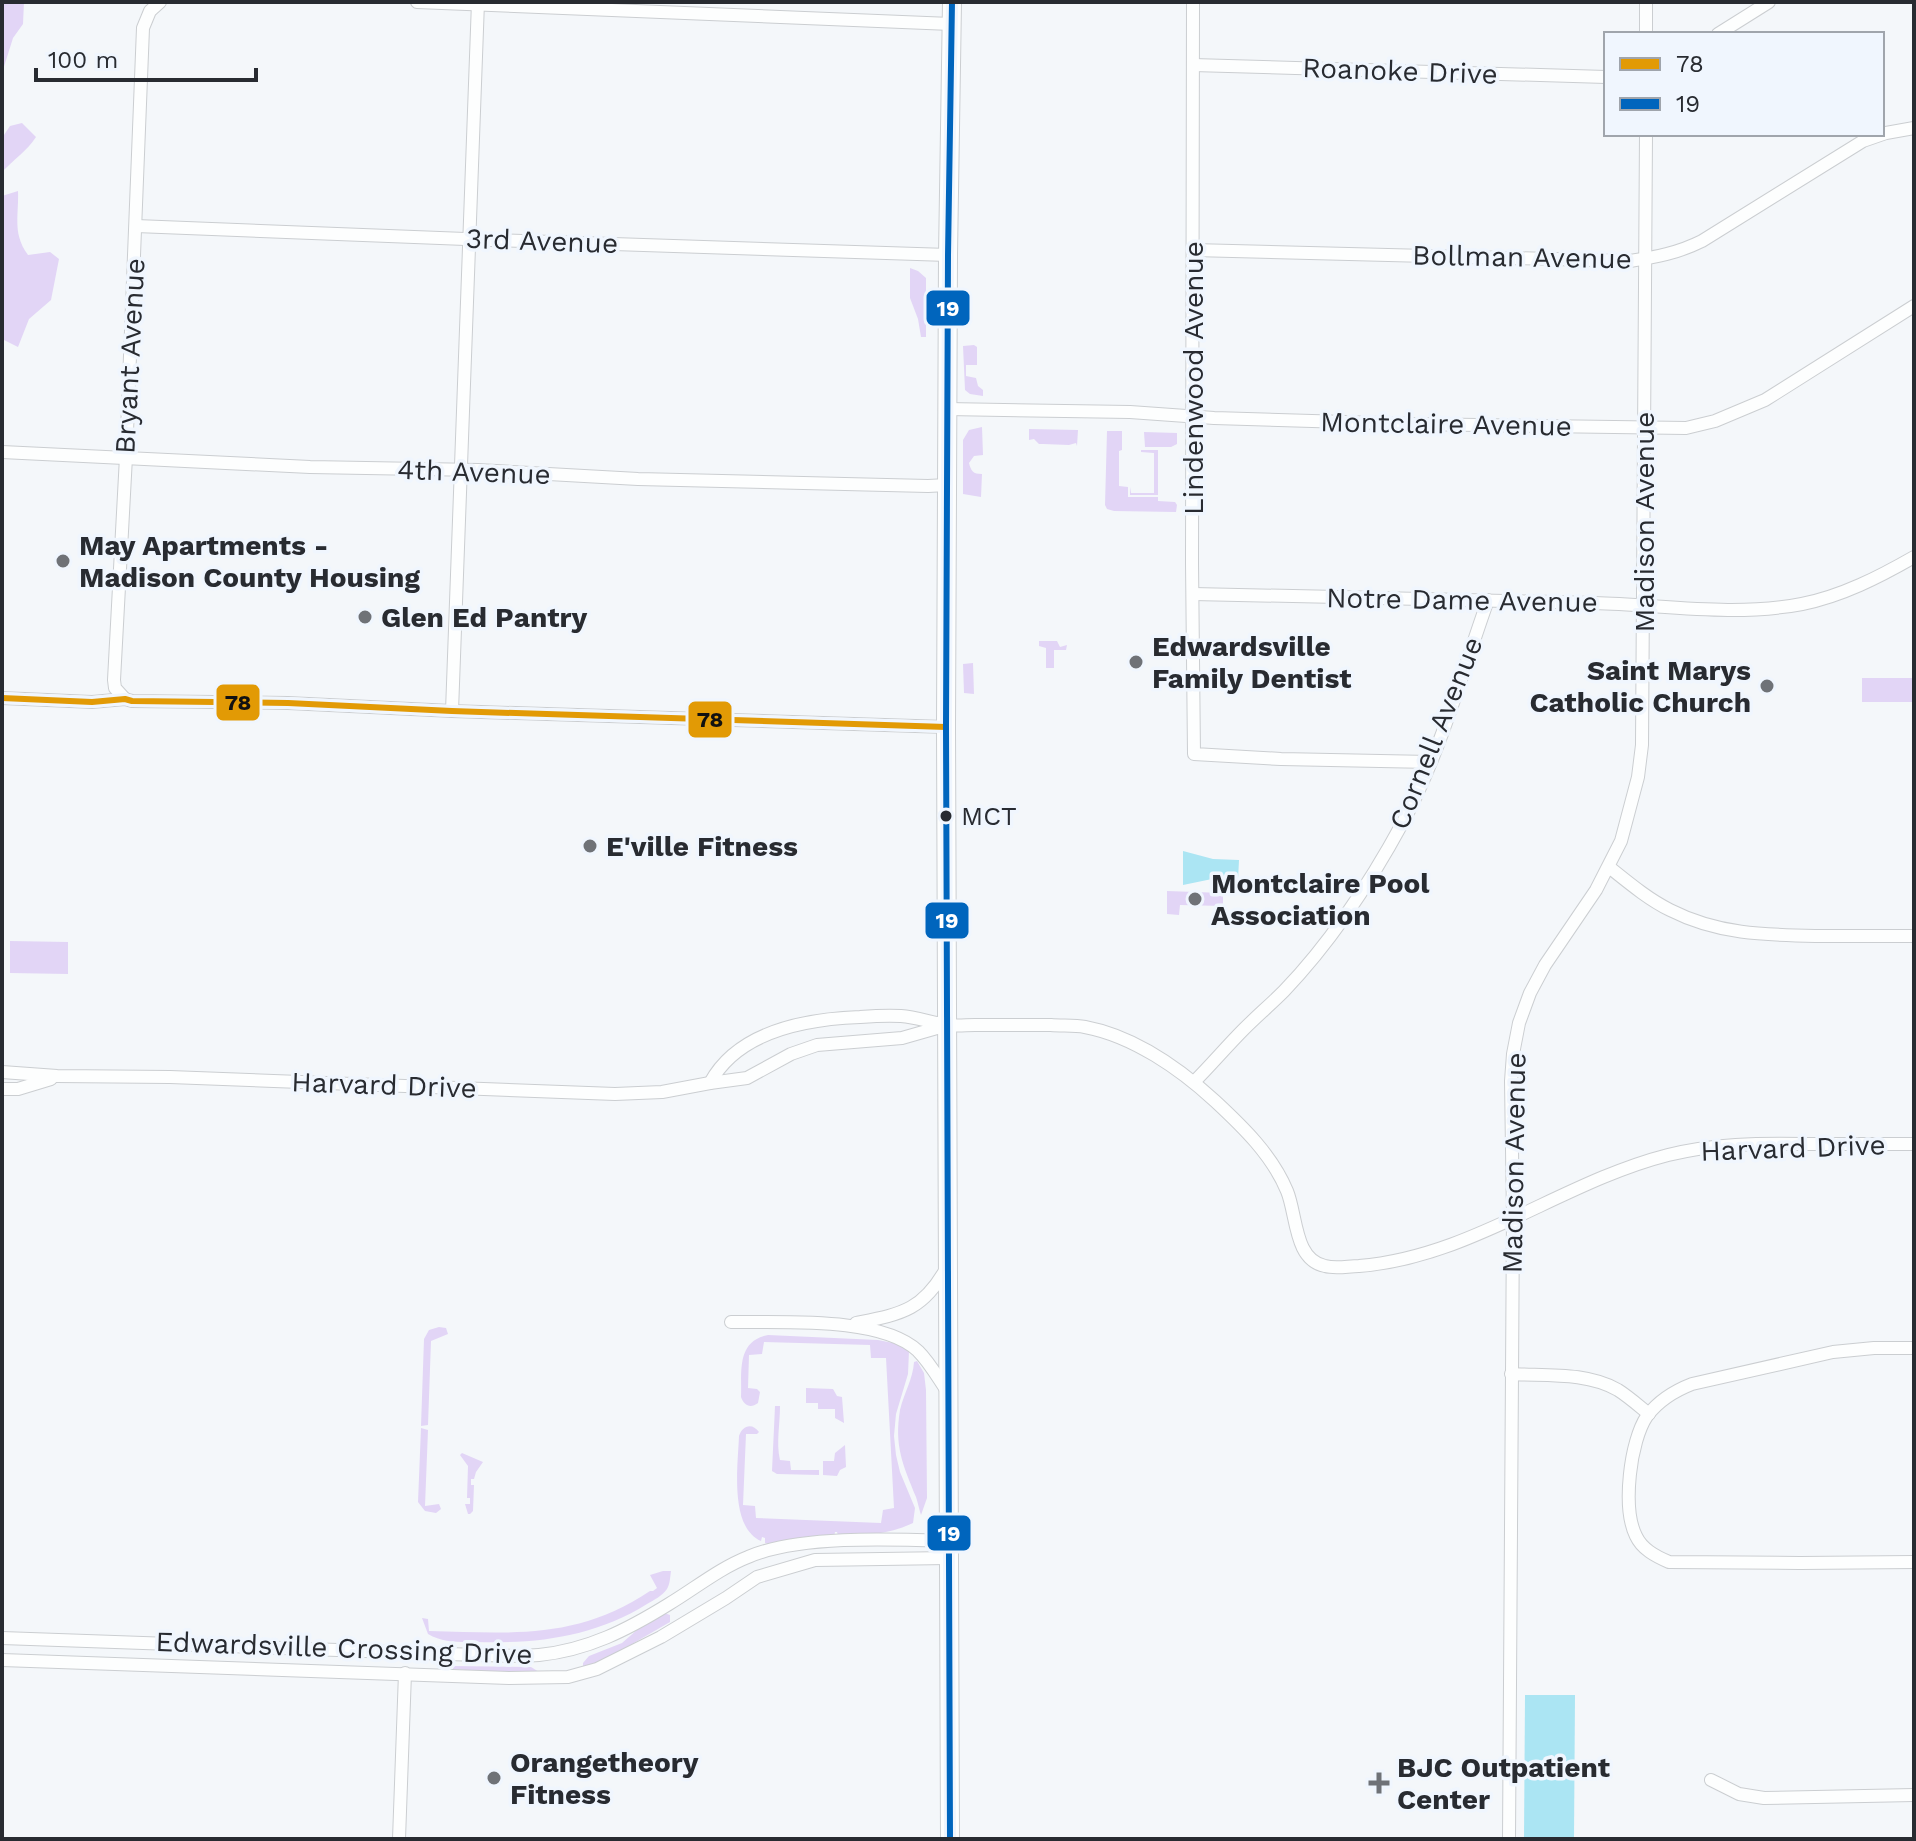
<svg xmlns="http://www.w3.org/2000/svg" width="1916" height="1841" font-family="'Work Sans',sans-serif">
  <rect width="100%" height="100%" fill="#f4f7fa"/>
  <g fill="#e2d5f6">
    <polygon points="2,2 24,2 23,24 13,38 2,73"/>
    <path d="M22,123l14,14c-9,14 -23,23 -34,35v-34l8,-12z"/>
    <path d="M18,191c1,25 -6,42 10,64l22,-3 9,7 -8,41 -22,19 -11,28 -16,-8v-143z"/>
    <polygon points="910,268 918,271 926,278 926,337 921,337 918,319 910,298"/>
    <polygon points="974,345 977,347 977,365 966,365 966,376 976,378 978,386 983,390 983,396 970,394 965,390 963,346"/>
    <path d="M982,427l1,28 -9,1 -5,7c2,8 4,11 13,11l-1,23 -18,-3v-54l6,-10z"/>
    <polygon points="1029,429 1078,430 1077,446 1076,443 1069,445 1043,444 1039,444 1034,439 1029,440"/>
    <polygon points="1107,431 1122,431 1122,450 1119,451 1119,486 1128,487 1128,497 1158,497 1158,501 1175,502 1177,505 1176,512 1114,511 1107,509 1105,505"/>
    <polygon points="1144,432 1177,433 1177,444 1171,447 1145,447"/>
    <polygon points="1141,450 1158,450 1158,495 1130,495 1130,487 1131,493 1154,493 1154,453 1141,452"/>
    <polygon points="1039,641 1057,641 1060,647 1067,645 1066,650 1054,650 1054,668 1046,668 1046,648 1039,646"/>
    <polygon points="973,663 974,694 964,693 963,664"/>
    <rect x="1862" y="678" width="52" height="24"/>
    <polygon points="1167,891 1223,893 1223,906 1180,905 1179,915 1167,914"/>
    <polygon points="10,941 68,942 68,974 10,973"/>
    <polygon points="439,1327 446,1328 448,1334 431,1341 428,1425 421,1426 424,1339 429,1330"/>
    <path d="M768,1335l110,5 20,4 11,7 -1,23 -12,40 -2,22 2,19 4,17 15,36 -2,15c-23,11 -49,13 -74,15l-2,-6h-2l-1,5 -62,8 -7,-2v-5l-3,-1 -1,4c-32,-14 -23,-76 -22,-105 3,-10 13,-14 20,-4l-2,2h-11l-3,71 12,1 1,12 125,5 2,-13 11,-2 -8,-150h-15l-1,-13 -106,-3 -2,12 -13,1 -1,33 9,1 3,3 -2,11c-8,6 -14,2 -17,-6 1,-25 -5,-56 27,-62z"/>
    <path d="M917,1361l7,12 2,17 1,108 -6,17c-2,-6 -3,-12 -5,-18 -13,-32 -22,-51 -16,-87 4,-17 13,-31 14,-48z"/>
    <polygon points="806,1388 833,1389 837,1396 842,1397 844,1423 835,1418 835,1409 818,1409 818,1403 806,1403"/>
    <path d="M775,1406h5c0,19 -4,37 0,54l10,1 1,9h28v5l-42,-1 -5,-3z"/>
    <polygon points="421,1428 428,1430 425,1506 439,1504 441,1509 436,1513 425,1511 418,1502"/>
    <polygon points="845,1445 846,1467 840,1470 837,1476 823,1475 823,1461 834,1461 835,1453"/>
    <polygon points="462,1453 483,1462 476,1472 474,1479 471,1479 471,1485 474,1485 473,1511 470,1514 468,1514 465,1504 470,1504 470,1498 467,1498 468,1466 460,1455"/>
    <path d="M663,1571h8c-1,7 -1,13 -4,18 -5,7 -13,11 -20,15 -53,33 -110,40 -171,38 -17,0 -33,1 -48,-8l-6,-16 6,1 1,12c83,2 148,9 221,-40h3l4,-3 -7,-13z"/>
    <polygon points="664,1613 670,1615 670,1622 601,1662 583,1667 583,1663 589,1656 622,1643 645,1623"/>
    <polygon points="453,1666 531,1667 539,1672 515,1674 453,1669"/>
  </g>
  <g fill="#abe5f3">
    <polygon points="1183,851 1213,859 1239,860 1238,880 1212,879 1183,885"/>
    <polygon points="1525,1695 1575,1695 1574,1839 1524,1839"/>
  </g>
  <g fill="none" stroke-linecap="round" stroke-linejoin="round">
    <defs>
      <g id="street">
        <polyline points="417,2 951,24"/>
        <polyline points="1193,2 1192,563 1194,754 1281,759 1430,762"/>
        <polyline points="1646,34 1646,2"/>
        <polyline points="1718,34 1769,2"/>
        <polyline points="1193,65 1606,77"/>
        <polyline points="136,226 491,240 948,255"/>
        <path d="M1193,250l437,11c26,-4 48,-8 72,-20l161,-100 23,-8 28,-5"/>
        <polyline points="947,409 1130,412 1214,418 1413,424 1686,428 1715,421 1765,400 1914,306"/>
        <polyline points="2,452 310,467 478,470 638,479 928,486 947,485"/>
        <path d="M1193,594c134,3 268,5 402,9 68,2 139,14 207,1 40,-8 77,-27 112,-47"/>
        <polyline points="2,698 92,702 125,699 132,701 288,703 452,711 946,727"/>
        <polyline points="125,699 115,688 114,680 126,457 143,28 150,11 160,2"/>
        <polyline points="452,711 478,2"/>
        <path d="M1609,867c20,16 39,32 61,43 49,25 97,25 151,26 31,0 62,0 93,0"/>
        <polyline points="2,1072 57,1076 170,1077 615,1094 662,1092 710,1083 747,1078 791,1054 817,1045 902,1038 944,1026"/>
        <path d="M1194,1082c17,-17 33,-36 50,-53 13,-13 27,-25 40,-38 46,-48 87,-110 119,-169 37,-68 59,-149 85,-222"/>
        <path d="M710,1083c28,-52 96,-64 150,-66 13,-1 27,-2 41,-1 16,1 31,7 47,9 9,1 18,0 27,0 26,0 51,0 76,0 11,1 23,0 34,2 48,9 95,42 130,74 28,26 57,54 72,90 10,24 7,69 38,75 11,3 23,0 34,0 112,-9 203,-84 309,-111 45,-11 90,-12 136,-11 37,0 73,0 110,0"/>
        <polyline points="2,1089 18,1089 51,1079"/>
        <path d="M731,1322c50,1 150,-6 187,29 12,12 20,27 29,40"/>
        <path d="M856,1323c45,-9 67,-12 91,-56"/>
        <path d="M1914,1348h-40l-41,4 -141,32c-18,7 -33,16 -45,32 -17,25 -25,92 -11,120 6,13 19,20 33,26l131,1 114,-1"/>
        <path d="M1511,1374c35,2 76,-2 107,16 11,7 21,16 31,24"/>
        <path d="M2,1638l475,17c21,0 42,2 62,0 49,-5 88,-25 130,-51 25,-15 51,-36 79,-47 51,-22 144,-18 200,-16"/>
        <polyline points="2,1660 509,1678 568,1677 597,1669 661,1637 726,1598 757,1577 815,1560 948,1558"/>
        <polyline points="1711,1780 1739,1794 1764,1798 1914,1795"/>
        <polyline points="399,1839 405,1673"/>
        <polyline points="1509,1839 1513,1218 1511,1081 1513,1054 1519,1023 1530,993 1545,965 1596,890 1621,841 1638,777 1642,745 1646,134"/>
      </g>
      <polyline id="secondary" points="950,1839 946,727 948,255 952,2"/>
    </defs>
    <use href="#street" stroke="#cbced1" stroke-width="14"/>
    <use href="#secondary" stroke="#cbced1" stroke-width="20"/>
    <use href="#street" stroke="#fdfefe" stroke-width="12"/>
    <use href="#secondary" stroke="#fdfefe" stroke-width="18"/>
    <defs>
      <polyline id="bus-1" points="2,698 92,702 125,699 132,701 288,703 452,711 946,727"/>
      <polyline id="bus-2" points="950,1839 946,727 948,255 952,2"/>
    </defs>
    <use href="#bus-1" stroke="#f0f6fe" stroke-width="12"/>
    <use href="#bus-2" stroke="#f0f6fe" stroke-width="12"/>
    <use href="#bus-1" stroke="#e29a05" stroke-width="6"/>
    <use href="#bus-2" stroke="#0065bd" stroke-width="6"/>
  </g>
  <g fill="#6f7277" stroke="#f0f6fe" stroke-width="3">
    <circle cx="63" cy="561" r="8"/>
    <circle cx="365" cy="617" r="8"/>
    <circle cx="1136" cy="662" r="8"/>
    <circle cx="1767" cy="686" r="8"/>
    <circle cx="590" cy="846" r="8"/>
    <circle cx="1195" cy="899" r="8"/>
    <circle cx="494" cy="1778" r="8"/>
    <path d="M1375 1771h8v8h8v8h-8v8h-8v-8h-8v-8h8z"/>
  </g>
  <circle fill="#282b31" stroke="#f0f6fe" stroke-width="3" cx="946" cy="816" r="7"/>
  <g text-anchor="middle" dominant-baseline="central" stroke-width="7" stroke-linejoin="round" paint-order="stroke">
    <g font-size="26" fill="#282b31" stroke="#f0f6fe" text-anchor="start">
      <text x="961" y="816">MCT</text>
    </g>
    <g font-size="28" fill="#282b31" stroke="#f0f6fe">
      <text transform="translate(1400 71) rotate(2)">Roanoke Drive</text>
      <text transform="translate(542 241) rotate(2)">3rd Avenue</text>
      <text transform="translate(1522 257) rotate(1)">Bollman Avenue</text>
      <text transform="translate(130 356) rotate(-87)">Bryant Avenue</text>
      <text transform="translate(1193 378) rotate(-90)">Lindenwood Avenue</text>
      <text transform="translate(1446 424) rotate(1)">Montclaire Avenue</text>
      <text transform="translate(474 472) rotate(2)">4th Avenue</text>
      <text transform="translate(1644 522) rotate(-90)">Madison Avenue</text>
      <text transform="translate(1462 600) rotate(1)">Notre Dame Avenue</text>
      <text transform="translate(1436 733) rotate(-68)">Cornell Avenue</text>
      <text transform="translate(384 1085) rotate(2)">Harvard Drive</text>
      <text transform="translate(1793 1148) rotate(-2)">Harvard Drive</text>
      <text transform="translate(1514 1163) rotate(-89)">Madison Avenue</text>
      <text transform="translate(344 1648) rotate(2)">Edwardsville Crossing Drive</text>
    </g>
    <g font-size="28" font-weight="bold" fill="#282b31" stroke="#f0f6fe" text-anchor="start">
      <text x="79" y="545">May Apartments -<tspan x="79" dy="32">Madison County Housing</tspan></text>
      <text x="381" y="617">Glen Ed Pantry</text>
      <text x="1152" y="646">Edwardsville<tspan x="1152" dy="32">Family Dentist</tspan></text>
      <text x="1751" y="670" text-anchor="end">Saint Marys<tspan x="1751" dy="32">Catholic Church</tspan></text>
      <text x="606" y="846">E'ville Fitness</text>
      <text x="1211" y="883">Montclaire Pool<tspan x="1211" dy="32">Association</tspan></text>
      <text x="510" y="1762">Orangetheory<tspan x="510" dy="32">Fitness</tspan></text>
      <text x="1397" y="1767">BJC Outpatient<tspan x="1397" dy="32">Center</tspan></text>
    </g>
  </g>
  <g stroke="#f0f6fe" stroke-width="3">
    <rect x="925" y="289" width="46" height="38" rx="8" fill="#0065bd"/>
    <rect x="215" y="683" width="46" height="39" rx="8" fill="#e29a05"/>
    <rect x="687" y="700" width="46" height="39" rx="8" fill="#e29a05"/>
    <rect x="924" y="901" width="46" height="39" rx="8" fill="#0065bd"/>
    <rect x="926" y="1514" width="46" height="38" rx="8" fill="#0065bd"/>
  </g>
  <g font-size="22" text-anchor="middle" font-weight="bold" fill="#fff">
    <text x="948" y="316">19</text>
    <text x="947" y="928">19</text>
    <text x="949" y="1541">19</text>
  </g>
  <g font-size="22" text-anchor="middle" font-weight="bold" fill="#111">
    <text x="238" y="710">78</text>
    <text x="710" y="727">78</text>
  </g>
  <rect width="1916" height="1841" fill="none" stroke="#282b31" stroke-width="8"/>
  <rect x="1604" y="32" width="280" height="104" fill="#f0f6fe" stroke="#a0a5ac" stroke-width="2"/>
  <rect x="1620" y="58" width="40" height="12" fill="#e29a05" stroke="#a0a5ac" stroke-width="2"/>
  <text x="1676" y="72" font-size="24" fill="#282b31">78</text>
  <rect x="1620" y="98" width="40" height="12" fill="#0065bd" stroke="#a0a5ac" stroke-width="2"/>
  <text x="1676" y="112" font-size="24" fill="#282b31">19</text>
  <path d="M36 68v12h220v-12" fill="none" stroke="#282b31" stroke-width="4"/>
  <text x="48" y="68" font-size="24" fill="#282b31" stroke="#f0f6fe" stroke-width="6" paint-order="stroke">100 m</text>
</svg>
